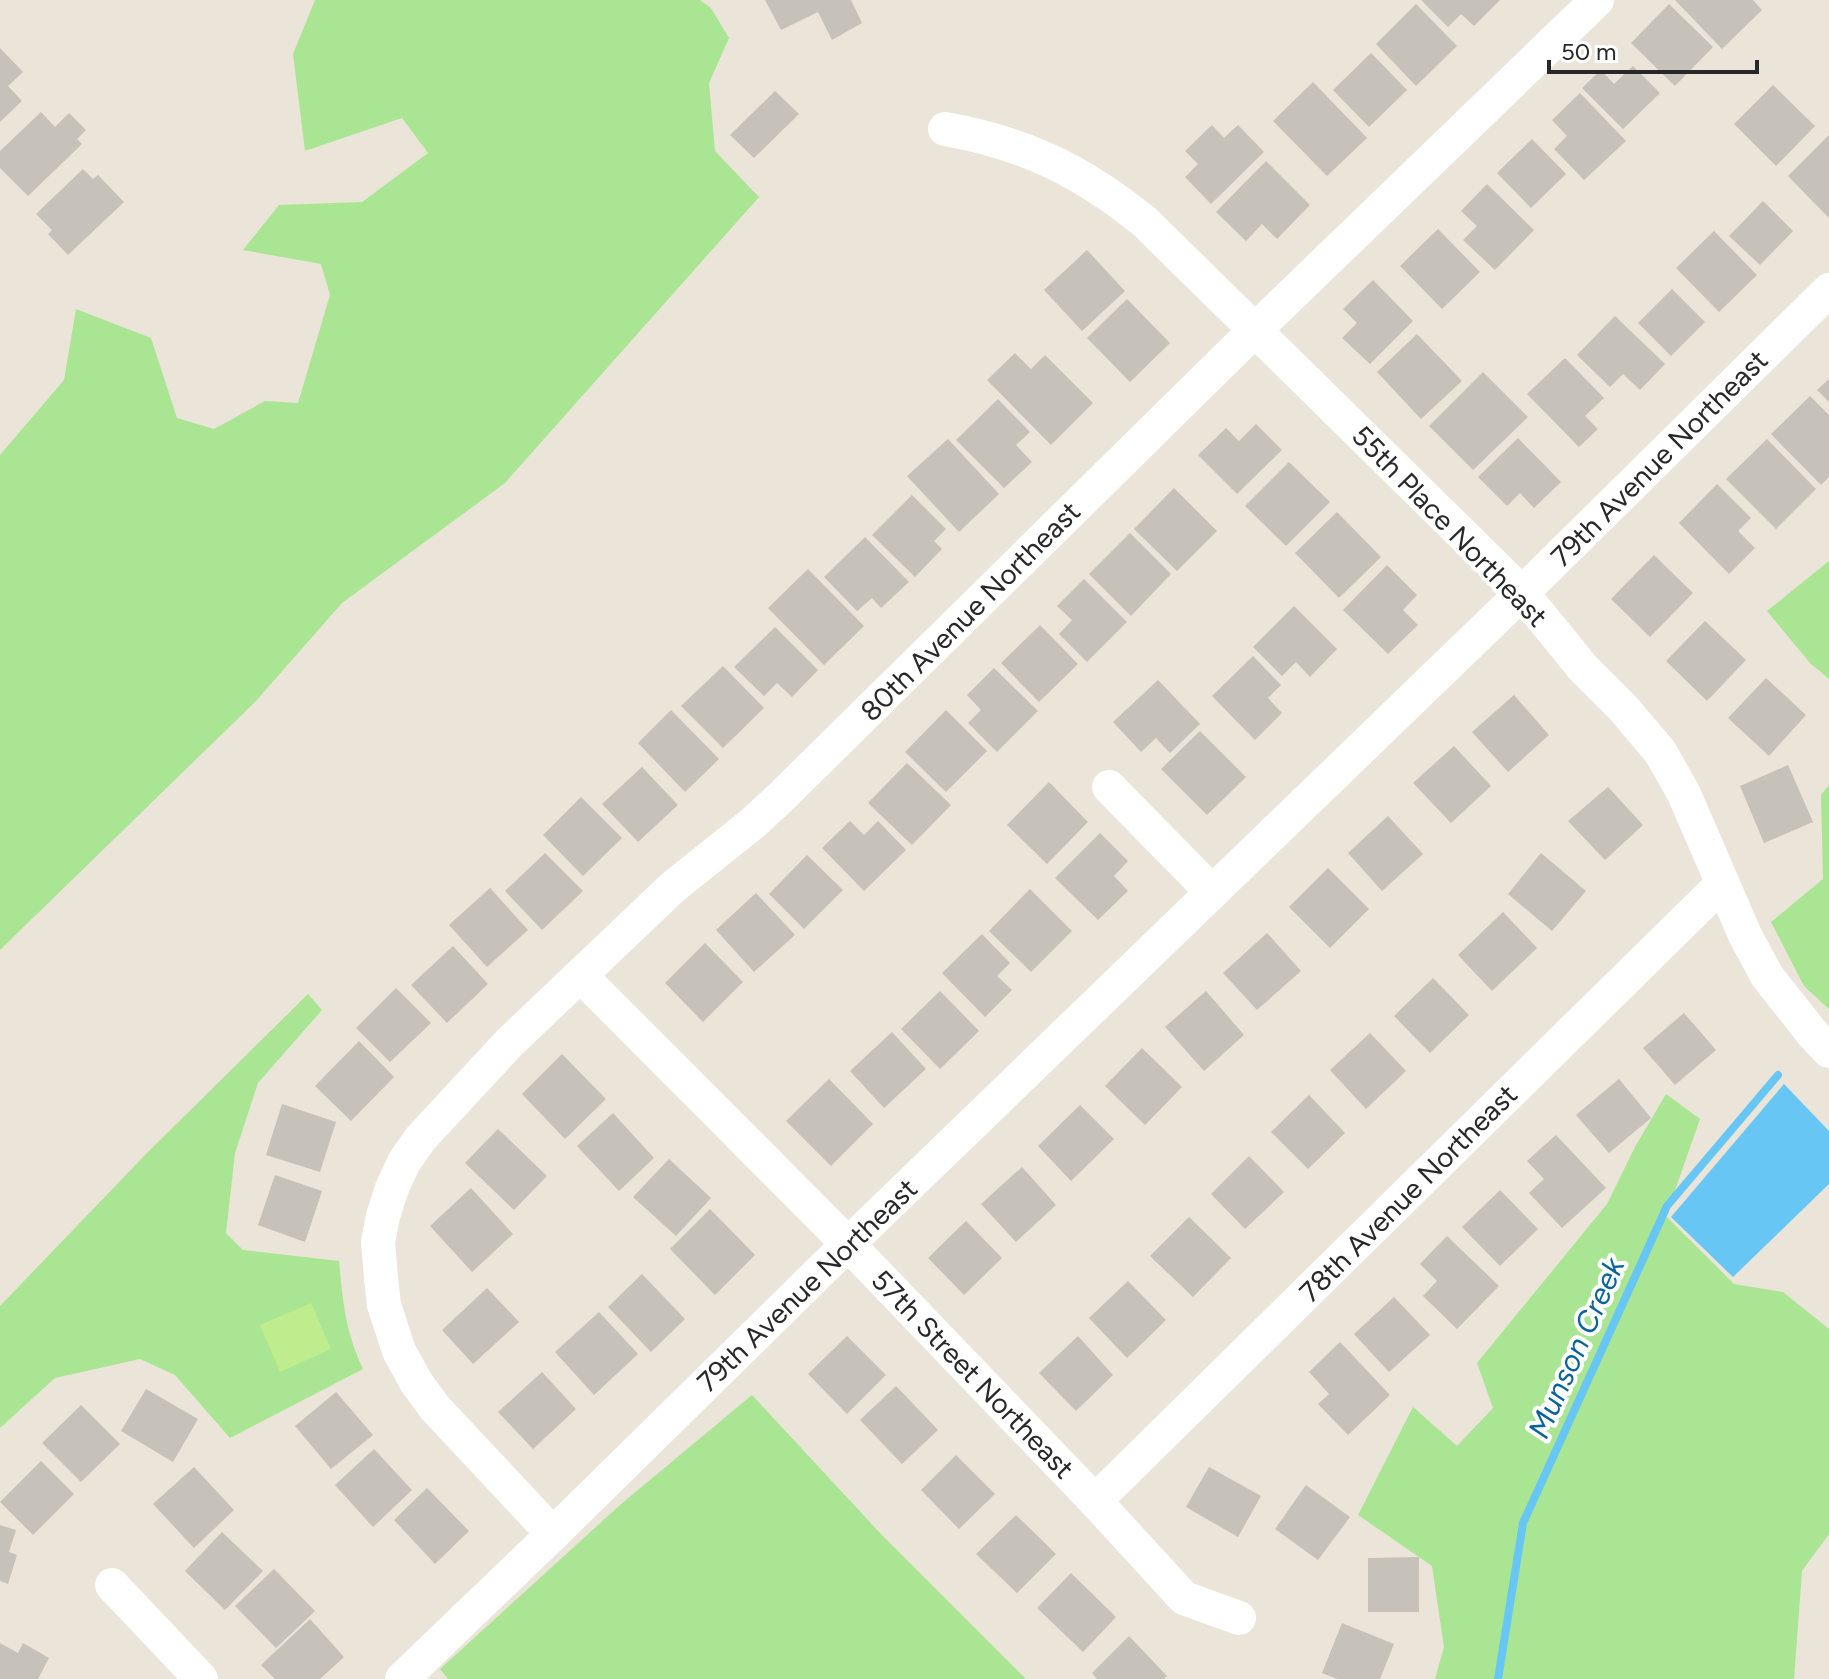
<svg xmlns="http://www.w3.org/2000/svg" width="1829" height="1679" font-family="Figtree,sans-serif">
  <rect width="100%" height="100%" fill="#ebe4d9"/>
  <g fill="#aae593">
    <polygon points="315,0 700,0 711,8 729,38 709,83 715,151 759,197 505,483 342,603 255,702 0,950 0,455 64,380 76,309 151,338 177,418 214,429 265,401 298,403 330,295 321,264 243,250 279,205 362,202 428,153 402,118 305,151 293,54"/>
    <polygon points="1829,561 1829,679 1810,663 1767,611"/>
    <polygon points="1829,785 1829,1009 1804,986 1771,922 1823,879 1821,795"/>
    <path d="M308,994l14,16 -64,73 -23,70 -9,80 17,17 96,11c4,41 6,69 24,108l-133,69 -55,-63 -35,-16 -85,19 -55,50v-122l145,-151z"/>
    <polygon points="1666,1094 1700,1119 1666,1216 1734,1284 1783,1292 1829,1329 1829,1534 1802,1571 1794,1679 1435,1679 1444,1647 1432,1566 1358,1515 1413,1407 1457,1446 1493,1408 1477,1363 1607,1204 1635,1147"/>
    <polygon points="752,1395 880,1533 1026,1679 448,1679 440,1669 620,1505"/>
  </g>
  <polygon fill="#bfed8e" points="311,1303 331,1349 280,1372 260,1325"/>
  <polygon fill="#67c6f3" points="1784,1084 1829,1131 1829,1184 1733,1277 1671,1217"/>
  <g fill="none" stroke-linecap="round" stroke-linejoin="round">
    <polyline stroke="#67c6f3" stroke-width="8" points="1498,1679 1523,1523 1644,1257 1667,1206 1778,1075"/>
  </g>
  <g fill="#c6c1b9">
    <polygon points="765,0 851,0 862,23 832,40 818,12 781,30"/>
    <polygon points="1421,0 1500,0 1474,26 1461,14 1448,27"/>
    <polygon points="1675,0 1753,0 1762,10 1722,49"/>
    <polygon points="1416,4 1457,46 1416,86 1376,44"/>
    <polygon points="1669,4 1713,47 1675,86 1631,43"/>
    <polygon points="0,48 23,72 8,86 22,101 0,122"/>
    <polygon points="1371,53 1407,90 1369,127 1333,90"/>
    <polygon points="1633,66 1660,93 1623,129 1582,88 1601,70 1614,84"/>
    <polygon points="1313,82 1367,138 1327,176 1273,121"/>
    <polygon points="1773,85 1815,126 1776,166 1734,124"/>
    <polygon points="775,91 799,114 754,158 730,135"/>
    <polygon points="1580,93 1626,141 1584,180 1554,149 1567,136 1552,120"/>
    <polygon points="41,112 55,127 69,113 86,130 77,139 82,144 28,196 0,168 0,151"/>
    <polygon points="1212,125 1224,138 1238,125 1264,152 1211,204 1185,177 1198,164 1185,151"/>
    <polygon points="1829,135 1829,218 1788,176"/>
    <polygon points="1532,139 1566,174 1531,208 1497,173"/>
    <polygon points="1266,161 1310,205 1277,239 1262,224 1246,241 1216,212"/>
    <polygon points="83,169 93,179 98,175 124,202 68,255 48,234 52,230 36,214"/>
    <polygon points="1487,184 1534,230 1495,270 1463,240 1477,226 1461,211"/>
    <polygon points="1763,201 1793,231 1760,265 1729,236"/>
    <polygon points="1438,229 1480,272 1442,309 1400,266"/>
    <polygon points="1714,231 1757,275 1719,312 1676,268"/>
    <polygon points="1087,250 1125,291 1082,331 1044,290"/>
    <polygon points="1373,280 1413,321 1370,364 1342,338 1357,323 1343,309"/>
    <polygon points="1672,289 1705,322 1671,356 1638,323"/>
    <polygon points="1127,299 1170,343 1130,382 1087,338"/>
    <polygon points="1615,316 1665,364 1640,390 1623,374 1610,387 1577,355"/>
    <polygon points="1417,334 1462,381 1421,419 1377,372"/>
    <polygon points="1015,353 1031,369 1045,355 1093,403 1051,445 987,380"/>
    <polygon points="1565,358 1604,398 1585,416 1598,429 1579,447 1527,394"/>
    <polygon points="1483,372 1528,417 1473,470 1429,426"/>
    <polygon points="1829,379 1829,402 1817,390"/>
    <polygon points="1810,396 1829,415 1829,477 1821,485 1771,434"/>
    <polygon points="998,399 1030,432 1016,445 1032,462 1004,488 956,440"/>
    <polygon points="1256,424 1282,450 1237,494 1198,455 1226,428 1239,441"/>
    <polygon points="1518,438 1561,482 1534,508 1520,493 1507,506 1478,477"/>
    <polygon points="948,439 999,494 959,532 907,476"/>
    <polygon points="1767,439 1816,489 1776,529 1726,479"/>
    <polygon points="1289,462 1330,502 1286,546 1245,506"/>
    <polygon points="1717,484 1751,518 1738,531 1755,548 1729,574 1679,523"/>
    <polygon points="1174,488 1217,531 1177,571 1134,529"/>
    <polygon points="912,495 946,529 934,541 942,549 915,577 872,535"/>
    <polygon points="1337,512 1381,557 1339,598 1295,553"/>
    <polygon points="1130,533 1171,574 1131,616 1089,574"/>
    <polygon points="865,537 909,582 881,608 872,598 857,611 824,577"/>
    <polygon points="1654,555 1693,593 1650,637 1611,599"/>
    <polygon points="1387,565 1417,595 1403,610 1418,625 1388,654 1343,610"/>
    <polygon points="808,569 864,626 824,665 768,608"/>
    <polygon points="1084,579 1127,622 1087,662 1059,634 1072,620 1057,606"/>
    <polygon points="1294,606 1337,649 1310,677 1296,662 1282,676 1253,647"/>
    <polygon points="1705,621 1746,660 1707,701 1666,661"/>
    <polygon points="1040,625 1078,664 1039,702 1001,663"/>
    <polygon points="775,627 818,670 792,697 777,683 764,696 734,667"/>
    <polygon points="1253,656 1281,685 1268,698 1282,713 1255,740 1212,696"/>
    <polygon points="723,666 764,708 723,748 681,706"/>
    <polygon points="994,668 1038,711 997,752 968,723 981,710 967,695"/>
    <polygon points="1766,678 1806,715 1769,756 1728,718"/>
    <polygon points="1158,680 1200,724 1170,753 1156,738 1141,752 1113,722"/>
    <polygon points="1514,695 1549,735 1508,772 1472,732"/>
    <polygon points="671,710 719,759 685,792 638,743"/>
    <polygon points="946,710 987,751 946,792 905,752"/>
    <polygon points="1200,731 1246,777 1207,815 1161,769"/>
    <polygon points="1454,746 1491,786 1451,823 1413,783"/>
    <polygon points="907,763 951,805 912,845 868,803"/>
    <polygon points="1788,765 1813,822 1764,843 1740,786"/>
    <polygon points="642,767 678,805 638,842 602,804"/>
    <polygon points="1049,782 1088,822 1047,864 1007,825"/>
    <polygon points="1608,787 1643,825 1605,860 1568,821"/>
    <polygon points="581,797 622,838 583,876 543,835"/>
    <polygon points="1388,816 1423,854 1382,891 1348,853"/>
    <polygon points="850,821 864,835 878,821 906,850 864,891 822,848"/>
    <polygon points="1100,833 1128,861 1114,876 1128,891 1098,920 1055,878"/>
    <polygon points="545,853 583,891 542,930 505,891"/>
    <polygon points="1541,853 1586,891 1552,931 1508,894"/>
    <polygon points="807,855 843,890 804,929 769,894"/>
    <polygon points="1328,868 1369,909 1330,948 1289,907"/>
    <polygon points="490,888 528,930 487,967 449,925"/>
    <polygon points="1030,889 1072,931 1031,972 989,931"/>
    <polygon points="756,893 795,935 754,972 716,930"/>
    <polygon points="1503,912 1537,948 1492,991 1458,955"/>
    <polygon points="1267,933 1301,971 1257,1010 1223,973"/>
    <polygon points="982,934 1010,963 997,976 1012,990 985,1017 942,973"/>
    <polygon points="705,943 743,982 703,1022 665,983"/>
    <polygon points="453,946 488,984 447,1023 411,985"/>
    <polygon points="1433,978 1469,1015 1430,1053 1394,1016"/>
    <polygon points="396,988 431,1023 390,1062 356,1028"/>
    <polygon points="940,991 979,1031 940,1069 901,1029"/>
    <polygon points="1206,991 1244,1035 1204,1071 1165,1027"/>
    <polygon points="1684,1013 1716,1050 1675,1085 1643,1048"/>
    <polygon points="892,1032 926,1069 884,1108 850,1071"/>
    <polygon points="1370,1033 1406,1071 1366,1109 1330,1070"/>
    <polygon points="359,1041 394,1077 351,1121 315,1086"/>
    <polygon points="1142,1048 1182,1087 1145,1125 1105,1086"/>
    <polygon points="562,1054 606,1099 565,1139 522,1094"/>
    <polygon points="829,1079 873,1124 831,1166 786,1121"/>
    <polygon points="1619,1079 1651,1118 1609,1153 1576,1115"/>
    <polygon points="1309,1095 1345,1133 1308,1169 1271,1132"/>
    <polygon points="282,1104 336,1122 320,1172 266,1155"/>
    <polygon points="1080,1105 1114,1139 1071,1181 1038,1146"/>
    <polygon points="613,1113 654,1158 619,1191 577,1146"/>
    <polygon points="498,1129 547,1176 514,1210 465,1163"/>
    <polygon points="1556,1135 1606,1188 1562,1228 1529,1193 1544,1179 1527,1161"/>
    <polygon points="1249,1156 1284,1192 1245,1229 1211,1194"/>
    <polygon points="669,1159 711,1198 676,1236 633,1197"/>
    <polygon points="1022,1167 1056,1205 1016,1242 981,1204"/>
    <polygon points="275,1175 322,1191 305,1242 258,1225"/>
    <polygon points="471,1188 513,1234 472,1272 430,1226"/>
    <polygon points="1500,1190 1538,1229 1500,1266 1462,1227"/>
    <polygon points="710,1209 755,1255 715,1295 670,1249"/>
    <polygon points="1189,1217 1231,1258 1193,1297 1150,1256"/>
    <polygon points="966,1221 1002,1258 964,1295 928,1258"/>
    <polygon points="1447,1236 1499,1286 1457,1329 1423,1296 1437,1281 1420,1264"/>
    <polygon points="642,1274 685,1319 651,1352 608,1307"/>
    <polygon points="1128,1281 1166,1320 1127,1358 1089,1318"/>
    <polygon points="487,1288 519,1322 473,1364 442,1330"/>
    <polygon points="1394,1297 1430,1335 1389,1372 1354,1334"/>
    <polygon points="599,1312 638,1354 594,1395 555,1352"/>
    <polygon points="847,1336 886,1375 847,1414 808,1374"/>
    <polygon points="1078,1336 1113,1375 1076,1411 1039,1373"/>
    <polygon points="1340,1342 1390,1395 1348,1435 1318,1404 1329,1394 1309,1372"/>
    <polygon points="542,1372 576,1409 533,1449 498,1412"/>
    <polygon points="896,1386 938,1430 902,1464 860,1420"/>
    <polygon points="146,1389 198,1419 173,1462 121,1431"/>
    <polygon points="336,1392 373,1435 331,1469 295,1426"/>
    <polygon points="81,1405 120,1444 81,1482 42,1443"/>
    <polygon points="374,1449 412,1490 373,1527 335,1485"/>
    <polygon points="956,1455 995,1494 959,1529 921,1490"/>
    <polygon points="41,1461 74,1494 33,1535 0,1502"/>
    <polygon points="194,1467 234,1510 194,1548 153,1504"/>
    <polygon points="1209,1467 1261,1496 1238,1537 1186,1507"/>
    <polygon points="1306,1485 1350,1517 1318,1560 1275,1529"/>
    <polygon points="427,1488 469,1531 435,1564 394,1520"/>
    <polygon points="1016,1515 1056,1554 1017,1593 976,1554"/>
    <polygon points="0,1525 16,1530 9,1552 17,1555 8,1584 0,1581"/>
    <polygon points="222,1532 263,1571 225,1610 185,1571"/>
    <polygon points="1419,1557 1419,1612 1368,1612 1368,1558"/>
    <polygon points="274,1569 315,1611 276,1648 235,1606"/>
    <polygon points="1071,1573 1116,1617 1083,1652 1037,1608"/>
    <polygon points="310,1619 344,1657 320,1679 275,1679 261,1665"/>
    <polygon points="1342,1623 1394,1644 1380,1679 1337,1679 1322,1673"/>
    <polygon points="1129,1636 1167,1676 1164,1679 1097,1679 1092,1673"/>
    <polygon points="0,1643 18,1653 23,1643 49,1658 38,1679 0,1679"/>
  </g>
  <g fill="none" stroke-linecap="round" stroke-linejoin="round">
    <g stroke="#fff" stroke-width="34">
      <path d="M945,129c80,14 137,42 200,93l377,371 61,75 41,41 37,44 23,41 61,141 22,41 45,57 17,18"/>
      <polyline points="1109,787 1212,892"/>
      <polyline points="581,976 848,1244 1095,1501 1184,1598 1239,1618"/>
      <polyline points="1095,1501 1722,884"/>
      <polyline points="553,1534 435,1408 416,1382 399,1351 384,1305 381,1278 378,1242 383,1216 392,1188 404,1162 420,1139 509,1043 673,887 753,823 780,798 1255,330 1597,0"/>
      <polyline points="112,1585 201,1679"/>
      <polyline points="402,1679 553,1534 848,1244 1522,593 1829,290"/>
    </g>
  </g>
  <g text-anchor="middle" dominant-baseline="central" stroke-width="8" stroke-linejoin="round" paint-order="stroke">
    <g font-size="28" fill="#282828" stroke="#fff">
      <text transform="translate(1659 458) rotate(-45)">79th Avenue Northeast</text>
      <text transform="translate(1450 526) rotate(46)">55th Place Northeast</text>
      <text transform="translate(970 611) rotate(-45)">80th Avenue Northeast</text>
      <text transform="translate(1408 1193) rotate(-45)">78th Avenue Northeast</text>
      <text transform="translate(807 1285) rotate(-44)">79th Avenue Northeast</text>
      <text transform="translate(973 1374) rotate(46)">57th Street Northeast</text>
    </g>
    <g font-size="30" font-style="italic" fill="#08629c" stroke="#fff">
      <text transform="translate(1576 1348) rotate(-66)">Munson Creek</text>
    </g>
  </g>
  <path d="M1549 60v12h208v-12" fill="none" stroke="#282828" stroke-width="4"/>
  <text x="1561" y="60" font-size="24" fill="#282828" stroke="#ffffff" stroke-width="6" paint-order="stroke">50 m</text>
</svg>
